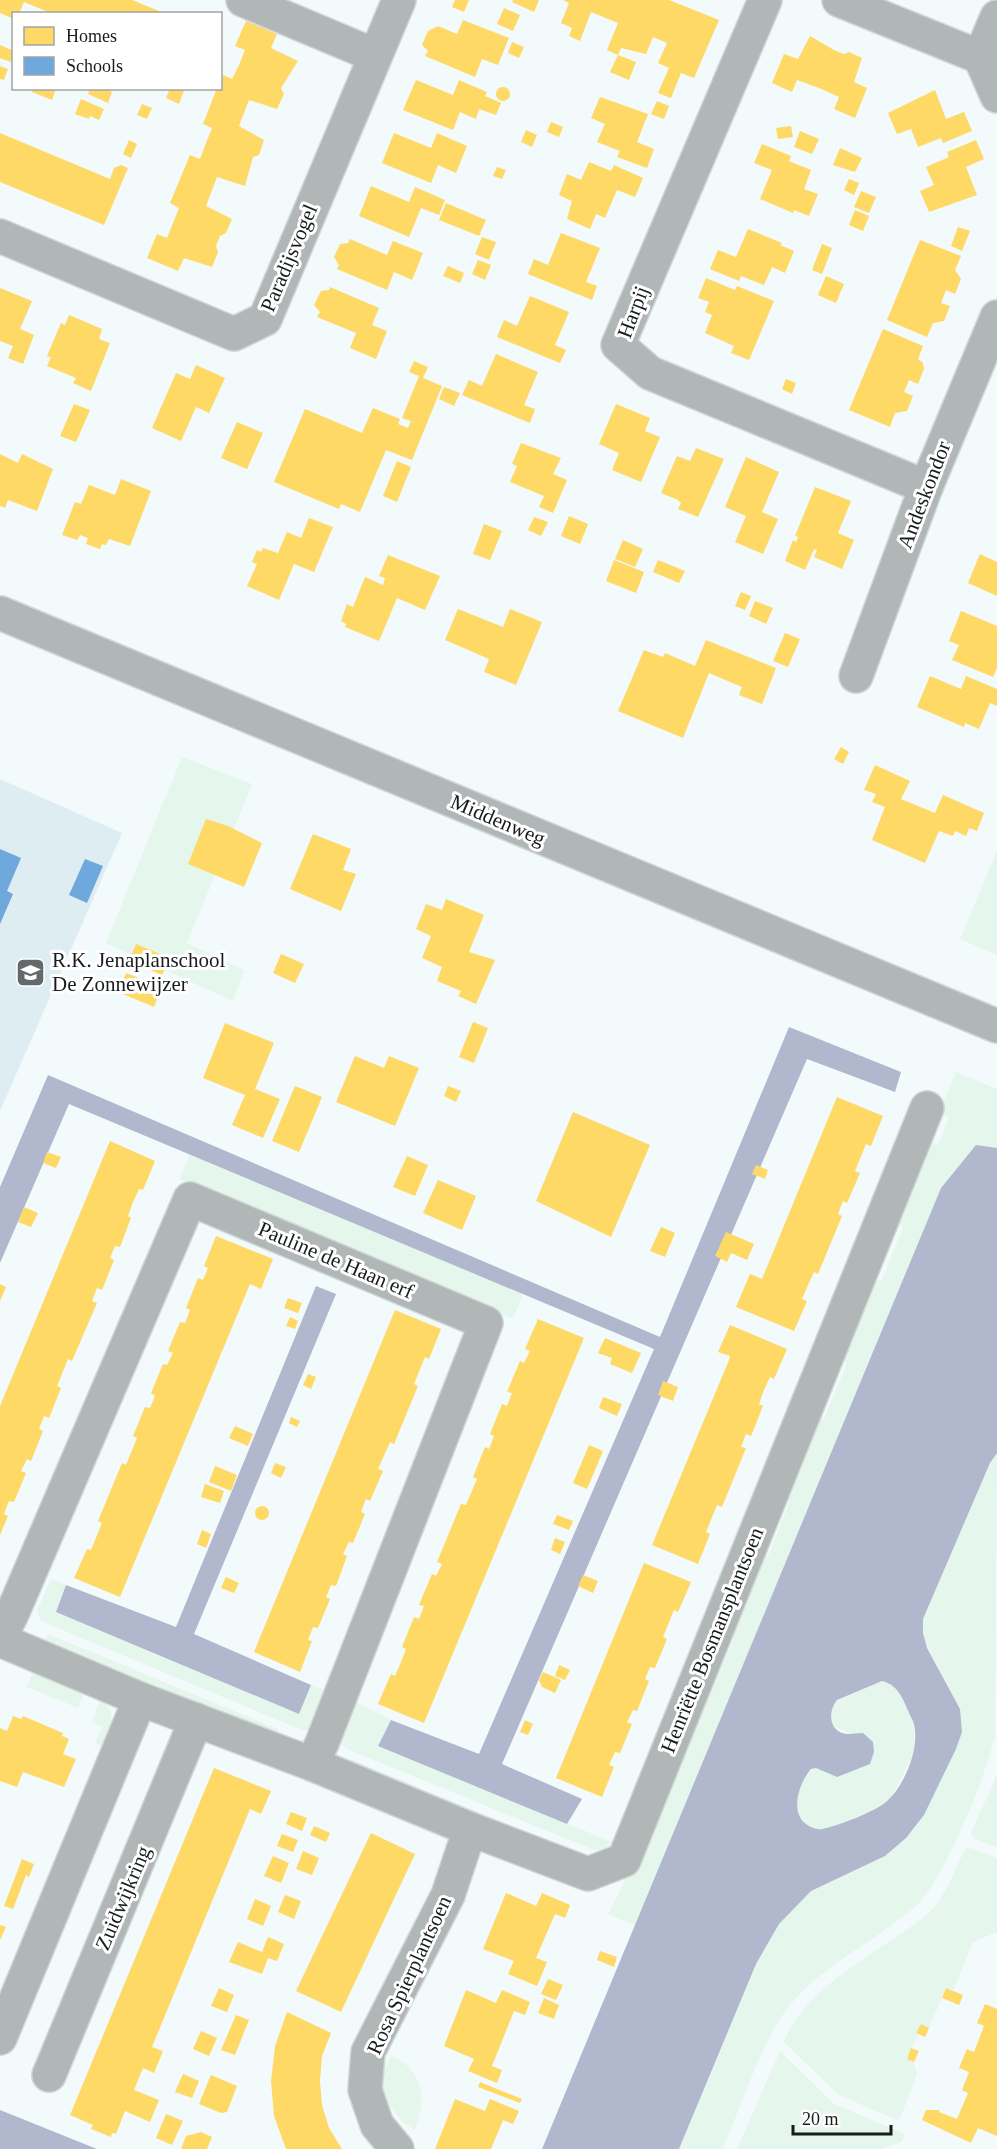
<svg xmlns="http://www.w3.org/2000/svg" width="997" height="2149" font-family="Georgia,serif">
  <rect width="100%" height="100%" fill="#f2fafc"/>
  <polygon fill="#deedf1" points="0,779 122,833 0,1111"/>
  <g fill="#e5f6ec">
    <polygon points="182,757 252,784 187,943 244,970 233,1001 106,943"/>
    <polygon points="997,851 997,955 960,939"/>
    <polygon points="956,1072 997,1089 997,1148 976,1145 941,1188 635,1925 608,1914 620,1891 643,1831 656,1826 678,1772 669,1767 702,1689 711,1693 734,1638 724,1634 758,1553 768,1556 790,1501 781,1497 815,1416 824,1419 847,1363 838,1358 872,1278 881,1282 903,1227 894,1223 928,1141 938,1145 949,1117 939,1113"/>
    <polygon points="190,1154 523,1294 513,1319 180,1179"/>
    <path d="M997,1453l-2,282c-7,36 -52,146 -77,169 -40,36 -93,59 -128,101 -27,32 -50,104 -67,144h-44l77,-185 23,-40 32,-33 74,-35 21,-18 18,-23 32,-66 2,-4 -17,-71 -18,-35v-20l67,-156z"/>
    <polygon points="51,1579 66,1585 56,1611 299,1714 311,1685 327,1691 311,1731 302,1730 41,1621 37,1611"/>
    <polygon points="48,1634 278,1729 275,1737 44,1642"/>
    <polygon points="33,1671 85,1692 78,1708 27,1687"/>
    <path d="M882,1681c16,4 19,16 26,29 14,30 7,42 -7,69 -5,9 -8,17 -15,23 -9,7 -59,29 -69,27 -9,-1 -17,-8 -20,-17 -3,-11 7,-40 19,-44l21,9 36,-35c-11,-12 -64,-7 -36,-42z"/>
    <path d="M100,1699c18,13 11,31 4,48l-9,-4 7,-16 -10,-5z"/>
    <polygon points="356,1702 391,1720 378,1746 612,1842 602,1850 594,1850 347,1749 340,1742"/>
    <polygon points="350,1759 576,1853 346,1767"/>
    <polygon points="997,1775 997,1847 975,1839 971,1833"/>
    <path d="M971,1848l26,10v74l-24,10 -20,48 -7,-2 -17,40 -8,-4 -5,9 2,1 -11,24 7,4 3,12 -18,47 -60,-26 -55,-53c23,-60 102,-91 148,-132l14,-20 19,-41z"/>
    <polygon points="780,2051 834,2104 905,2134 902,2142 881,2149 737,2149"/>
    <path d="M391,2055c33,16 36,43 24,75 -17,-9 -34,-32 -33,-52 1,-8 6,-16 9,-23z"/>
  </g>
  <g fill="#b1b7cd" fill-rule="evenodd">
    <polygon points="789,1027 901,1072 895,1092 807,1059 502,1764 582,1799 567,1824 378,1746 391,1720 479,1754 654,1349 69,1104 0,1263 0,1187 48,1075 660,1337"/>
    <path d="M976,1145l21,3v305l-7,10 -67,156v14l4,15 33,61 2,23 -6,17 -32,66 -18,23 -21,18 -74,35 -32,33 -23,40 -77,185h-137l399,-961zM882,1681c18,4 22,22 30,38 11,23 -7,67 -26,83 -12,10 -49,24 -64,27 -4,1 -9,-1 -13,-3 -21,-11 -10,-43 2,-57l5,-1 21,9 33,-13 4,-12 -1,-10 -10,-9c-5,0 -10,1 -15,1 -19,-1 -21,-22 -11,-34z"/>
    <polygon points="316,1286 336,1294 194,1634 311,1685 299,1714 56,1612 66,1585 176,1627"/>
    <polygon points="0,2110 97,2149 0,2149"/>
  </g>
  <g fill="#ffd966">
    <polygon points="0,0 132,0 164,13 53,14 24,2 19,14 14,14 14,19 0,13"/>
    <polygon points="455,0 469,0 464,12 452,7"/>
    <polygon points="513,0 539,0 534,12 512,2"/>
    <polygon points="563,0 669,0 719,20 694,78 681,73 671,98 658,93 669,68 658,63 667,43 653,37 646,54 621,48 618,55 636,62 629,80 610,72 618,55 607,50 618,23 591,12 580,41 569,36 572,28 561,23 569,3"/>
    <polygon points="504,8 520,15 513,31 497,24"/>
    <polygon points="463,20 509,38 498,65 482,59 475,77 425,56 428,51 422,45 428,31 438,26 457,34"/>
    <polygon points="246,21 277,34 271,48 298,61 281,88 284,94 277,109 249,100 239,126 264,140 259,155 253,157 245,186 217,177 206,206 232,219 226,233 220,236 216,246 218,252 212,267 184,258 178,271 147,258 157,234 167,238 179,208 170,203 190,155 200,159 206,143 212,128 203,124 217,88 220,88 223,75 232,79 239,65 245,50 235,46"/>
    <polygon points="810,36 834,50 844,54 849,52 862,58 854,82 867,88 855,118 834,109 839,97 819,88 797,80 792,92 772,83 784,54 798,59"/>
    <polygon points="512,42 524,47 519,58 508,53"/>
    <polygon points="0,45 14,51 11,62 0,58"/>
    <polygon points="0,66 8,69 4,80 0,79"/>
    <polygon points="416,80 453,95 459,80 487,92 485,96 501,103 496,115 479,109 476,119 460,112 453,130 403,110"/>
    <circle cx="503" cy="94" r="7"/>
    <polygon points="33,88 54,88 56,89 52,100 32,92"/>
    <polygon points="90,88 104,88 112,92 108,103 88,94"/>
    <polygon points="170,88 185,88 179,104 166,98"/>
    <polygon points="935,90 946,119 964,112 972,131 943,143 941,138 918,147 911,129 897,134 888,113"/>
    <polygon points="600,97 648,114 637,142 654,149 647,168 617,157 620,151 597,142 605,124 591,118"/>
    <polygon points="81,99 104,109 99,120 90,116 89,119 75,114"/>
    <polygon points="657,101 669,106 664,119 651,114"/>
    <polygon points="142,104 152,108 147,119 137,115"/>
    <polygon points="551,122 563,127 559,137 547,132"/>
    <polygon points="791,126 793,137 778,139 776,128"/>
    <polygon points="526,130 537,135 532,147 521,142"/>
    <polygon points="800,131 819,139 812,154 794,147"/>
    <polygon points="0,133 110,179 114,168 121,165 128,168 104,225 0,182"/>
    <polygon points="394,133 431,148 437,133 467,146 456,173 438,165 431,183 382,163"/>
    <polygon points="129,140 137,144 131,158 123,154"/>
    <polygon points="976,140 984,159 966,167 977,195 929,212 920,191 934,185 926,167 949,157 947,152"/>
    <polygon points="762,144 791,156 789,161 811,170 804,189 818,194 809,216 794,210 793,213 760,199 772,170 754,163"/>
    <polygon points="840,148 862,158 855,172 833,165"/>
    <polygon points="589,162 611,171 614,165 643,178 635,197 617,190 605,218 596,214 590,229 567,219 572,201 559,195 567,174 581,180"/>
    <polygon points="497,167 506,170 502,179 493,176"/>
    <polygon points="849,179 859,183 854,195 844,190"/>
    <polygon points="371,186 409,202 415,187 445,200 439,215 421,208 409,237 359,216"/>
    <polygon points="861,191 876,197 869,213 854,207"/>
    <polygon points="446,203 486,220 479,236 439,220"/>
    <polygon points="855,210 869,216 863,231 849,225"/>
    <polygon points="958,227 970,231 962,251 951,246"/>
    <polygon points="748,229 782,243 780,245 794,251 785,273 772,267 764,285 741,276 739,281 710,269 718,250 736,257"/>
    <polygon points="561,233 600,248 586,282 597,286 592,300 528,274 534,259 548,265"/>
    <polygon points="482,237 496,242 489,260 475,254"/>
    <polygon points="350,239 387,255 393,241 423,253 412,280 394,272 387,290 337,269 339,265 334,257 340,244 348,243"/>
    <polygon points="920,240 961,256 955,270 961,279 955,294 946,290 941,303 950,306 944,321 933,323 927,337 887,320"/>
    <polygon points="822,244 832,248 822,274 812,270"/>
    <polygon points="478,260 491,265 485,280 472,274"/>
    <polygon points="448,266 464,273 460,283 443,276"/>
    <polygon points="826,276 844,284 836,303 818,295"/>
    <polygon points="706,278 735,290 737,286 774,301 749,360 731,353 734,346 705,333 712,315 705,312 709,302 698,298"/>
    <polygon points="330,287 379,308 372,325 387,331 376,359 350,348 356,333 317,317 320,312 314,305 321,291 329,290"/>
    <polygon points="0,288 32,301 20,329 34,335 23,364 8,358 13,346 0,341"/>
    <polygon points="530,296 569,312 555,345 566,350 560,363 497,337 504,320 517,326"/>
    <polygon points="69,315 102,329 99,339 110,343 91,391 73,383 76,378 47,366 51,357 47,356 61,323 65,325"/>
    <polygon points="883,329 923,346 918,359 923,363 924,369 918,384 909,380 904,392 913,396 907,411 895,413 890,427 849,410"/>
    <polygon points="496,354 538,372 524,405 535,409 530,423 462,395 469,380 482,386"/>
    <polygon points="414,361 428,367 423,378 442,386 412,460 386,450 360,512 341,504 339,509 274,482 305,409 362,433 373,408 400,419 398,424 408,428 411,421 402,418 419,376 409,372"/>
    <polygon points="196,365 225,378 209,413 196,407 181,441 152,428 176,373 190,379"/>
    <polygon points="786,379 796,383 792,394 782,389"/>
    <polygon points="444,387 460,393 454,406 439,399"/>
    <polygon points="74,404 90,410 76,442 60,436"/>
    <polygon points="616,404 650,418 645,431 660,437 641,482 612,470 619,453 599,444"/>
    <polygon points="237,422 263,433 247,469 221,458"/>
    <polygon points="521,443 561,458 553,474 567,480 553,513 539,507 544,496 510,482 517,466 512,464"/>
    <polygon points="696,448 724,459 698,517 678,509 681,503 678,500 661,493 677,456 690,461"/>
    <polygon points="0,454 18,463 22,454 53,469 37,511 8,500 5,508 0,506"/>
    <polygon points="746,457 779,472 762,512 778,519 763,554 735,542 746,516 725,507"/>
    <polygon points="397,461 411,467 397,502 383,496"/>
    <polygon points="121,479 151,491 130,546 109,539 106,545 102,544 100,549 86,544 88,538 80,535 77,540 62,535 75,502 81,504 89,485 115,495"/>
    <polygon points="815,487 851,501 838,533 854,540 842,569 814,557 817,550 814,549 805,570 785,561 793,540 796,542 798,537 795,536"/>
    <polygon points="569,516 588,524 580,544 561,536"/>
    <polygon points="534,517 548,522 541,536 528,530"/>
    <polygon points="309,518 333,527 314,572 294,564 279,600 247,586 257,564 252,562 257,550 261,552 263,548 278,553 287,532 301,538"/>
    <polygon points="484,524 502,531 490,560 473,554"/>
    <polygon points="623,540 643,549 635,567 615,559"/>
    <polygon points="980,554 997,562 997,596 968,583"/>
    <polygon points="388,555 440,576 425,610 397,598 379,641 345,627 346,624 341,621 347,604 353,607 365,577 383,585 385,578 379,576"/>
    <polygon points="614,560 644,572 636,593 606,581"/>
    <polygon points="658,560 685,571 679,583 653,572"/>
    <polygon points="741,592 751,596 745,610 735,606"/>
    <polygon points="755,601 773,608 766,624 749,616"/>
    <polygon points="458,609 503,627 510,609 542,622 516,685 484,672 489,659 445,640"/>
    <polygon points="961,611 997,626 997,668 993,677 952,660 959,645 949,641"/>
    <polygon points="785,633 800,639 788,667 773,661"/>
    <polygon points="706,640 776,668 762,704 739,695 742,687 709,673 683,738 618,711 644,650 663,657 665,653 695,666"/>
    <polygon points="930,676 961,689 966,676 997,689 997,706 990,703 979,729 965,723 964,727 917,707"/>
    <polygon points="841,747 849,752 843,764 834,759"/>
    <polygon points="875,765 910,781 901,799 935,813 943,795 984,813 977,831 969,828 966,836 955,831 953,836 939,831 925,863 872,840 885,807 872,802 876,794 864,790"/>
    <polygon points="206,819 228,826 262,843 244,887 188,864"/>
    <polygon points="313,834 351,849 343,870 356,874 341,911 290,889"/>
    <polygon points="446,899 484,915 469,952 495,960 476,1004 458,996 461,991 437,981 442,967 422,958 431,936 416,929 426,904 442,910"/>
    <polygon points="136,944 170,958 162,975 129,961"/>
    <polygon points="281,954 304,964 295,983 273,973"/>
    <polygon points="126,973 162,987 154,1007 118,992"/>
    <polygon points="473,1022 488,1028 474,1063 459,1057"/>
    <polygon points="225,1023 274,1043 255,1089 280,1099 263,1138 232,1125 245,1095 203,1078"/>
    <polygon points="355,1056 384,1068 389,1056 419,1068 395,1126 336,1102"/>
    <polygon points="295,1086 322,1097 299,1152 272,1141"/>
    <polygon points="448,1086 461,1091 456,1102 444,1096"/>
    <polygon points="837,1097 883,1116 871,1146 866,1144 855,1171 860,1173 847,1203 843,1201 838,1214 842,1216 818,1274 814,1272 808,1285 802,1299 807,1301 794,1331 736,1307 750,1274 762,1279"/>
    <polygon points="573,1112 650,1145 611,1237 536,1201"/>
    <polygon points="110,1141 155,1161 143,1190 139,1189 133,1202 128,1216 131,1218 120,1247 115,1246 110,1258 114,1260 102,1290 97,1288 92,1301 97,1303 72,1361 68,1359 57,1386 61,1388 49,1418 44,1416 39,1429 43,1431 31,1461 27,1459 21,1471 26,1473 14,1502 9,1501 4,1514 8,1516 0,1535 0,1406"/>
    <polygon points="47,1152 61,1157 56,1168 43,1163"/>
    <polygon points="407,1156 428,1165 415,1196 393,1187"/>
    <polygon points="756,1165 768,1170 765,1179 752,1174"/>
    <polygon points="438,1180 476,1196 462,1230 423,1213"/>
    <polygon points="24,1207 38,1213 31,1227 18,1222"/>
    <polygon points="661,1227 675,1233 665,1257 650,1251"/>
    <polygon points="726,1232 754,1244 747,1260 731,1253 727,1262 715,1256"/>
    <polygon points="216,1236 273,1259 261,1289 250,1284 120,1597 74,1578 87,1549 91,1550 102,1523 98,1521 122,1463 126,1465 137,1438 133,1436 145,1407 150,1408 155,1396 151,1393 163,1364 167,1365 173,1353 168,1351 180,1322 185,1323 190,1310 186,1308 198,1278 203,1280 208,1268 204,1266"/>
    <polygon points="0,1284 6,1287 0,1301"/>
    <polygon points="288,1298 302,1303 298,1313 284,1308"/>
    <polygon points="395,1310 441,1329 429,1359 425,1357 414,1384 418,1386 394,1444 390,1442 378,1469 383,1471 370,1501 366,1499 361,1512 365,1514 353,1543 349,1542 343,1554 347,1556 336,1586 331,1585 326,1597 330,1599 318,1628 313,1627 308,1640 312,1641 300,1672 254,1652"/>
    <polygon points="290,1317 298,1321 295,1329 286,1326"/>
    <polygon points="538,1319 584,1338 424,1723 378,1704 391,1674 395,1676 401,1662 406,1649 402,1647 414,1617 419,1619 424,1606 419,1605 432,1574 436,1576 442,1564 437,1562 461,1504 466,1505 477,1479 473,1477 485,1447 489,1449 494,1436 490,1434 502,1404 507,1406 512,1393 507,1392 520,1361 524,1363 530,1351 525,1349"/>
    <polygon points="730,1325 787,1349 774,1379 770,1377 764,1390 759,1404 763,1406 751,1436 746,1434 741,1447 746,1448 722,1507 717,1505 706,1532 710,1534 698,1564 652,1545 729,1360 730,1356 718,1352"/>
    <polygon points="605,1338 641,1353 632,1373 610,1364 612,1358 598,1353"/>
    <polygon points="308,1374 316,1377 311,1389 303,1385"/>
    <polygon points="663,1381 678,1387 673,1401 658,1395"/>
    <polygon points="603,1397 622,1404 617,1416 599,1408"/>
    <polygon points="291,1417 300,1421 297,1427 289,1423"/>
    <polygon points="235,1426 253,1434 248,1446 229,1438"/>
    <polygon points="589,1445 603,1451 587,1489 573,1483"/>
    <polygon points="275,1463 286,1467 281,1478 271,1473"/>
    <polygon points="215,1466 237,1475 231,1491 209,1482"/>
    <polygon points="205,1484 224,1491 220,1503 201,1497"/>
    <circle cx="262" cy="1513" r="7"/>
    <polygon points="557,1515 573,1521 569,1530 553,1524"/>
    <polygon points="202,1530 211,1534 206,1548 197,1544"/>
    <polygon points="555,1538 565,1542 560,1554 551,1550"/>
    <polygon points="644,1563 691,1582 678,1612 674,1610 663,1637 667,1639 655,1668 650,1667 645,1679 649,1681 637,1711 633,1710 627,1722 632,1724 620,1753 615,1752 609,1765 614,1767 602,1797 556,1778"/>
    <polygon points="583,1575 598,1581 593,1593 578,1586"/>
    <polygon points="226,1577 239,1583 234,1593 221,1588"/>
    <polygon points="559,1665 570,1670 565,1680 555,1676"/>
    <polygon points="543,1672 561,1680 555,1693 542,1687 539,1680"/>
    <polygon points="13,1716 21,1719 23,1716 63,1733 62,1736 69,1739 63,1754 76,1759 64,1787 23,1772 17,1787 0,1781 0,1728 7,1731"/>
    <polygon points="525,1720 533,1724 528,1735 520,1732"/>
    <polygon points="214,1768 271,1791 261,1814 250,1809 152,2047 163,2051 154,2073 143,2068 134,2090 159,2100 150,2122 125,2111 116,2134 112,2133 111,2137 91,2129 93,2125 70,2115"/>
    <polygon points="291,1812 307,1818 302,1831 286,1824"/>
    <polygon points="314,1826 330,1833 326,1842 310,1835"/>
    <polygon points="371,1833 415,1854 341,2012 296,1991"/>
    <polygon points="282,1834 298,1840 293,1852 277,1846"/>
    <polygon points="303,1851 319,1858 312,1875 296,1869"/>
    <polygon points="273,1856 289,1863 281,1883 264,1876"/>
    <polygon points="22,1859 34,1864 29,1877 26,1875 13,1909 4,1906"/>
    <polygon points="506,1893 536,1906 542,1893 570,1905 565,1918 555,1914 536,1958 547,1962 537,1986 508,1974 514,1961 483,1949"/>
    <polygon points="285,1895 301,1901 294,1919 278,1912"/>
    <polygon points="255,1899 271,1906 263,1926 247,1919"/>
    <polygon points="0,1925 6,1927 0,1940"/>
    <polygon points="268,1937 284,1944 277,1961 268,1958 262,1974 229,1962 238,1942 262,1952"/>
    <polygon points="600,1951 617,1957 614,1967 597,1960"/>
    <polygon points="548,1979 563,1985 556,2000 541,1994"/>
    <polygon points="219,1988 234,1995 227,2012 211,2006"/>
    <polygon points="946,1988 963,1995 959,2005 942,1998"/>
    <polygon points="466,1990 496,2003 502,1990 530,2002 525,2015 514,2011 492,2066 502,2070 497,2083 468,2071 474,2059 444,2046"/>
    <polygon points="544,1998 559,2005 554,2019 538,2013"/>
    <polygon points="985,2004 997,2009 997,2136 978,2128 971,2143 922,2120 926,2110 940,2110 939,2112 957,2119 968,2093 962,2090 969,2072 959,2068 967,2049 974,2052 984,2026 977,2023"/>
    <polygon points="287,2012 331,2033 322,2056 320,2081 322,2105 329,2128 342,2149 286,2149 274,2116 271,2081 275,2046"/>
    <polygon points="236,2015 249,2020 235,2055 221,2050"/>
    <polygon points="921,2024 929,2028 925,2037 916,2033"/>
    <polygon points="201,2031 217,2038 209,2056 193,2049"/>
    <polygon points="911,2048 919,2051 914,2062 907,2059"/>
    <polygon points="183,2074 199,2081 192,2098 175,2092"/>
    <polygon points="211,2075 237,2086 227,2112 221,2113 199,2104"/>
    <polygon points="480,2082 522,2099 520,2103 478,2087"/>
    <polygon points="455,2099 485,2111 490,2099 519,2111 513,2124 503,2120 491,2149 435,2149"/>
    <polygon points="166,2114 183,2121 172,2145 156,2138"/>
    <polygon points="201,2132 212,2137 207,2149 181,2149 186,2136"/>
  </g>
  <g fill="#6fa8dc">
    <polygon points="0,849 21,858 7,891 13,894 0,924"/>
    <polygon points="85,859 103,866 87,903 69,895"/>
  </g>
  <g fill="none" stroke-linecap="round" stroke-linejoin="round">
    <defs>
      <g id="minor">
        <polyline points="243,0 374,55"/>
        <polyline points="765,0 618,345 650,373 926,487"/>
        <polyline points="839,0 980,57 997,96"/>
        <polyline points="980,57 997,17"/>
        <polyline points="0,236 234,334 265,319 399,0"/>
        <polyline points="0,613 997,1026"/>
        <polyline points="856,676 926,487 997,317"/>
        <polyline points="0,1637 12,1614 190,1199 486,1323 322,1743 312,1764"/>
        <polyline points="0,1640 140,1699 312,1764 470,1829 588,1874 624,1860 927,1108"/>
        <polyline points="0,2038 140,1699"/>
        <polyline points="49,2075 196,1720"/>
        <polyline points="397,2149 377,2125 365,2090 368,2052 448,1895 470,1829"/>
      </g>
    </defs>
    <use href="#minor" stroke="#d0d6d7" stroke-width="36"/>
    <use href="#minor" stroke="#b1b7b6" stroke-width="33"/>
  </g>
  <defs>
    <symbol id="school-square" viewBox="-11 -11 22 22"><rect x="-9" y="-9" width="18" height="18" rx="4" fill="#646a6b" stroke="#fff"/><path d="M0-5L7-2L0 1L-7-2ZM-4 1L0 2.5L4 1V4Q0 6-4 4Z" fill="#fff"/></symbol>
  </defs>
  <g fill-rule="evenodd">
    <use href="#school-square" x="14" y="956" width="33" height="33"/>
  </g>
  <g text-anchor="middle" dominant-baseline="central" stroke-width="6" stroke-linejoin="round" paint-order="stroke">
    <g font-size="21" fill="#181c1d" stroke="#fff">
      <text transform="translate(289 258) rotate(-67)">Paradijsvogel</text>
      <text transform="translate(633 312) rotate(-69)">Harpij</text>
      <text transform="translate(924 495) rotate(-69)">Andeskondor</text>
      <text transform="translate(498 820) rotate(23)">Middenweg</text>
      <text transform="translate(336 1260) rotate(23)">Pauline de Haan erf</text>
      <text transform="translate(712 1640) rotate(-68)">Henriëtte Bosmansplantsoen</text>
      <text transform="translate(123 1898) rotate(-67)">Zuidwijkring</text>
      <text transform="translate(409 1975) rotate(-65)">Rosa Spierplantsoen</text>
    </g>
    <g font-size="21" fill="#181c1d" stroke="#fff" text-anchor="start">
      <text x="52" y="960">R.K. Jenaplanschool<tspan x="52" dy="24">De Zonnewijzer</tspan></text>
    </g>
  </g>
  <rect x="12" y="12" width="210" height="78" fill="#ffffff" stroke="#a3a4a5" stroke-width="1.5"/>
  <rect x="24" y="27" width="30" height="18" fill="#ffd966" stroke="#a3a4a5" stroke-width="1.5"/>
  <text x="66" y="42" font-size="18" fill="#181c1d">Homes</text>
  <rect x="24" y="57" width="30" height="18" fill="#6fa8dc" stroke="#a3a4a5" stroke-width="1.5"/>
  <text x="66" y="72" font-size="18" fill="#181c1d">Schools</text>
  <path d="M793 2125v9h98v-9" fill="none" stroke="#181c1d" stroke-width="3"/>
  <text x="802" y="2125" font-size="18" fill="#181c1d" stroke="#ffffff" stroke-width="4.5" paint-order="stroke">20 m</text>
</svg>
